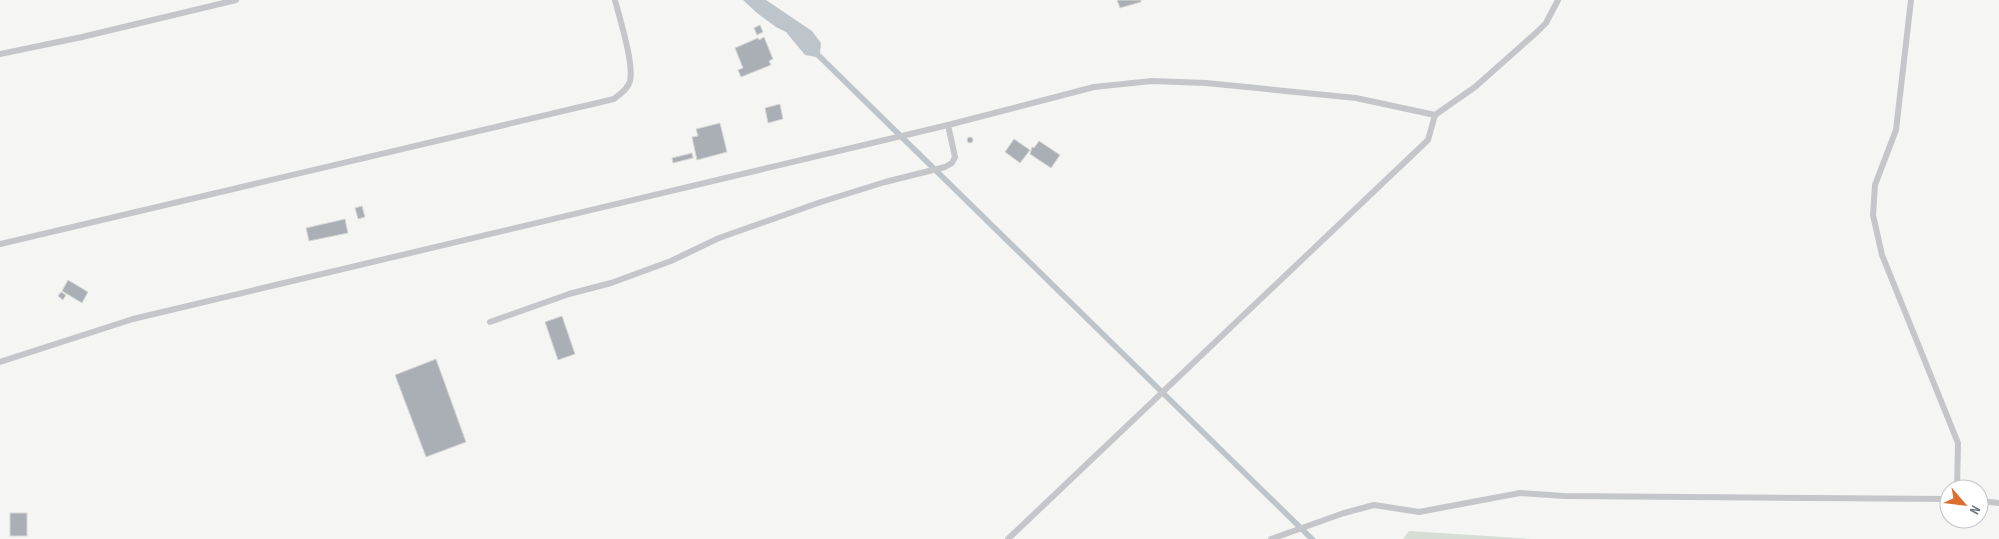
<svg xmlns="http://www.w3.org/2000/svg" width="1999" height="539" font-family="'Sofia Sans Condensed',sans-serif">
  <rect width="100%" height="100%" fill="#f5f6f3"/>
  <polygon fill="#d6ddd4" points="1409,531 1532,539 1403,539"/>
  <polygon fill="#bdc5ca" points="743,0 766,0 812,31 821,43 820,53 1316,539 1308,539 816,57 805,55 786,32 776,27 757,13"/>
  <g fill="#aaafb6" stroke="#d7d7d5">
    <polygon points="1117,0 1141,0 1141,2 1120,8"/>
    <polygon points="760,25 763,32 757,35 754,28"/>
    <polygon points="764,37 773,59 769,61 771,65 741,77 738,70 743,68 735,48 758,38 759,40"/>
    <polygon points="780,104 783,119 768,123 765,108"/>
    <polygon points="720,123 727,152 697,160 692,137 698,136 696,129"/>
    <circle cx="970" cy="140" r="3"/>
    <polygon points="1014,139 1030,150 1020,163 1005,152"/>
    <polygon points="1039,141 1060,155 1051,168 1030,154 1032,147 1034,148"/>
    <polygon points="692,153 693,158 673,163 672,158"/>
    <polygon points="362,206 365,217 358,219 355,208"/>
    <polygon points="345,219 348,233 309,241 306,228"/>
    <polygon points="68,280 88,292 82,303 62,291"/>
    <polygon points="61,292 66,295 63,300 58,296"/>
    <polygon points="562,316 575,354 558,360 545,322"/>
    <polygon points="436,359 466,442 426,457 395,375"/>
    <rect x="10" y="513" width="17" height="23"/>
  </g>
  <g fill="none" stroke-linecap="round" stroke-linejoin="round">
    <g stroke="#c4c6ca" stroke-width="6">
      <polyline points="1911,0 1896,130 1875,185 1873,215 1882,255 1958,443 1957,489"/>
      <polyline points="0,54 82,37 236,0"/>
      <path d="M0,244l614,-145c6,-5 14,-10 16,-18 4,-18 -10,-61 -15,-81"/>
      <polyline points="490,322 569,294 611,283 671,261 719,238 821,202 885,182 945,167 952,163 955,157 948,125"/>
      <polyline points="0,362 133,319 948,125 1094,87 1152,81 1206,83 1356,98 1435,115"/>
      <polyline points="1979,501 1999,503"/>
      <polyline points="1008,539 1428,140 1435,115 1475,87 1537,32 1546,23 1558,0"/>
      <polyline points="1271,539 1344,513 1374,505 1419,512 1520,493 1564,496 1949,499"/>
    </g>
  </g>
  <g transform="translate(1964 504) rotate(118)"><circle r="24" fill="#ffffff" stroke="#c2c7cd"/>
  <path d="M0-4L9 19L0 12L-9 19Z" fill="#da6f2f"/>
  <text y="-8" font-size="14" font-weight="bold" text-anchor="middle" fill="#667282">N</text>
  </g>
</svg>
